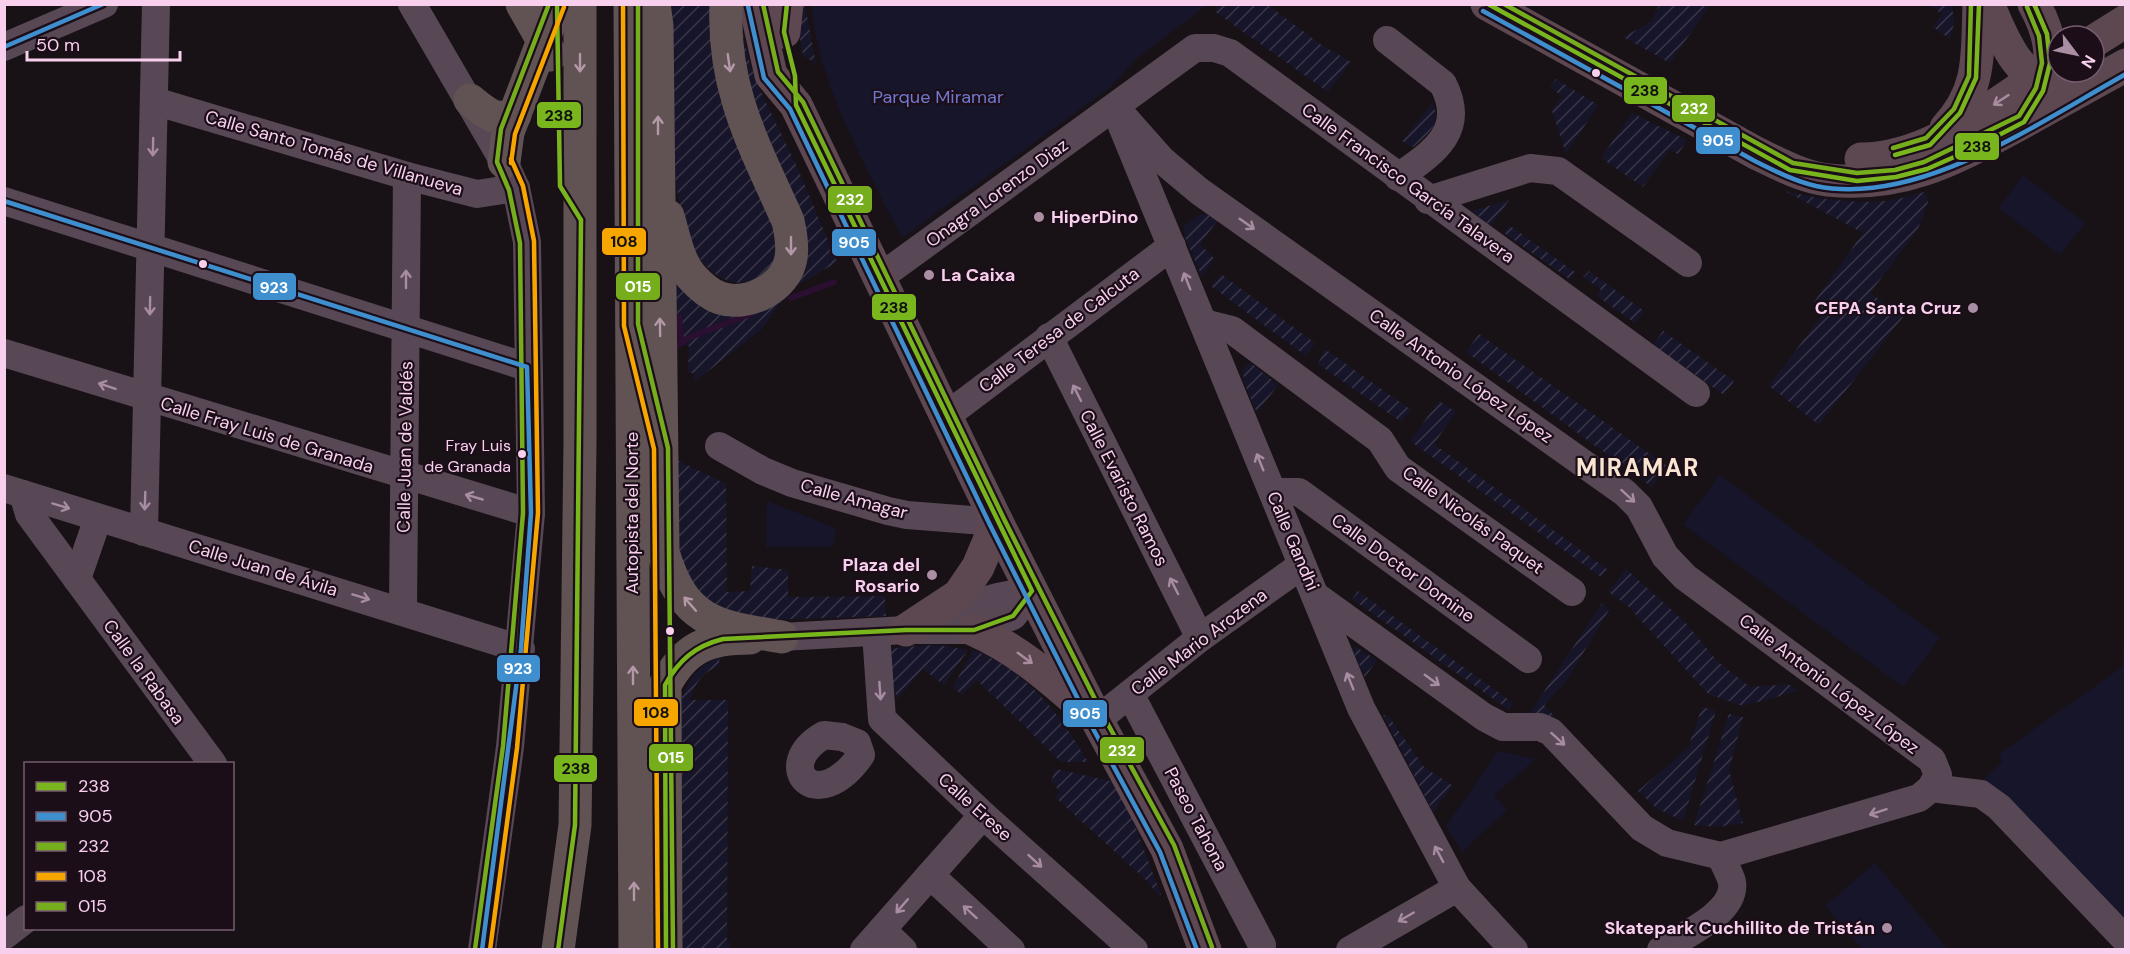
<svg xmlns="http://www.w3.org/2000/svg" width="2130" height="954" font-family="'DM Sans',sans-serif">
  <defs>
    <pattern id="garden-furrows" width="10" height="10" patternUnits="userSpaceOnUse" patternTransform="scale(1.5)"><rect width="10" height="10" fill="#171529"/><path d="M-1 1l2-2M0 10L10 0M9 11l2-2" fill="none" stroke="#3a3648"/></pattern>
  </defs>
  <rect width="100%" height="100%" fill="#181217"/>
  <g fill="#171529">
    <path d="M812,5v-1l395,1 -72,55 -24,27 -209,151c-34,-69 -86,-157 -90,-233z"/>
    <polygon points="2023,175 2085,223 2060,255 1999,208"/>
    <polygon points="1720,475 1940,638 1903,687 1683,524"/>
    <polygon points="767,501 836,528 833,547 766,547"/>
    <polygon points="2125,622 2125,926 1984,779 2002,762 1999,754 2122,667"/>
    <polygon points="1498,751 1536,759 1494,795 1507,810 1462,852 1446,826"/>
    <polygon points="1875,863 1948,949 1863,949 1825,906"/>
  </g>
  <g fill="url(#garden-furrows)">
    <path d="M666,5h46l62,215c1,10 5,26 3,36 -2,7 -9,14 -14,18 -25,21 -58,0 -69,-26 -31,-76 -25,-163 -28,-243z"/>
    <polygon points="794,5 805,5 816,64 803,55"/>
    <polygon points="1220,5 1268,5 1323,46 1351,62 1328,92 1214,11"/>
    <polygon points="1659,5 1710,5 1670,63 1623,37 1651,22"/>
    <polygon points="1929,5 1952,5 1954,23 1950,39 1933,27 1942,14"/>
    <path d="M742,22c3,49 30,90 50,134 16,35 30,71 45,106l-49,29 -26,38 -68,53 1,-9h-7l1,-27 -9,-1 -7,-82 18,27 103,-7 -38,-172 -15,-53z"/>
    <polygon points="1556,79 1598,105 1566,154 1552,111 1562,96 1550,87"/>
    <path d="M1432,103c11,19 -4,32 -19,44l-11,-6z"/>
    <polygon points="1632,113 1687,140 1678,154 1669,150 1643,187 1601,158"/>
    <path d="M1785,191c35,8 72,14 108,9 11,-2 21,-6 32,-8l3,10 -10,27 -48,64 33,24 -84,108 -50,-39 56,-75 -11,-9 49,-69z"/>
    <polygon points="1509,200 1491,226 1472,211"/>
    <polygon points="1206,214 1218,220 1200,244 1214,258 1202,277 1184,235 1184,227 1198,215"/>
    <polygon points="1509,225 1575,272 1569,279 1504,233"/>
    <polygon points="1589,271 1644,311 1635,323 1597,296 1601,289 1583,277"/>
    <polygon points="1221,274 1315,343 1306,356 1211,286"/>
    <polygon points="1663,331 1734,381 1724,395 1653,345"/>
    <polygon points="1479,334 1667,466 1652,487 1466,352"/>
    <polygon points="1325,349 1411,410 1401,422 1318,364"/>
    <polygon points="1251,363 1278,385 1257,413 1244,382 1243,369"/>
    <polygon points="1439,401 1456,412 1434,444 1607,569 1601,577 1410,441"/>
    <polygon points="677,460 726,484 727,592 750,591 752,566 788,570 788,597 885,596 886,616 763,620 703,605 678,569"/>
    <polygon points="1626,569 1686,623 1717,661 1750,687 1788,684 1798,691 1743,706 1708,694 1627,605 1608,592"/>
    <polygon points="1358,591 1509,700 1513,703 1509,710 1352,599"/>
    <polygon points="1602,603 1609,610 1567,680 1544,705 1555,717 1528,716"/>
    <polygon points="938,645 968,650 944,685 923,669 897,699 886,654 888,650 901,647"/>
    <polygon points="1354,646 1377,660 1365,677 1352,649"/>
    <path d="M973,650c55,21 86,63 115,112h-27l-84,-82 -15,15 -9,-8z"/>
    <path d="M719,657l1,9c-17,5 -25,17 -30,34h38l-1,242h3v7l-49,1 1,-253c9,-20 16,-31 37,-40z"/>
    <polygon points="1702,707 1716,711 1683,821 1656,808 1638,791 1688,748"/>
    <polygon points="1729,714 1743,717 1729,770 1743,823 1718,827 1694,825"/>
    <polygon points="1383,715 1389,717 1424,767 1453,786 1433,812"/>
    <polygon points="1056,769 1119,783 1161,895 1157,894 1148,882 1055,797 1060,792 1051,781"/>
  </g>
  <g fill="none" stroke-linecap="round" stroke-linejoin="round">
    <g stroke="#2a0f31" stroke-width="6">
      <polyline points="791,298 834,282"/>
      <polyline points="679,316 681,341"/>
      <polyline points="678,345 688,338 750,314"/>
    </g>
    <g stroke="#584855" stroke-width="28">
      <polyline points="412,4 504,162 516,188 527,242 531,513 510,747 482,950"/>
      <path d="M1387,40l56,44c24,47 -10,69 -45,93"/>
      <polyline points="4,47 104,4"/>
      <polyline points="154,101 407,176 477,194 516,188"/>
      <polyline points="1115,107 1162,160 1199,191 1625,493 1639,507 1665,556 1685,577 1932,760 1938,775 1931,788 1919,798 1721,856 1667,843 1642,828 1551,732 1540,727 1503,727 1484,717 1316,596"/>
      <polyline points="1122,126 1361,708 1457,888 1514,950"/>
      <polyline points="1428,200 1530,168 1558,171 1688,263"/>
      <polyline points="4,201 527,367"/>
      <polyline points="879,278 1195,48 1214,48 1230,53 1696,393"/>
      <polyline points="1204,323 1232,330 1380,440 1398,468 1572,592"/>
      <polyline points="1049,337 1200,638"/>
      <polyline points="4,353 531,513"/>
      <polyline points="946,416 1172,246"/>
      <polyline points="719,446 763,471 792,483 888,511 907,515 997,522"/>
      <polyline points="4,488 521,649"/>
      <polyline points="1273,492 1299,492 1528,659"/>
      <polyline points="23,494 29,514 213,764"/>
      <polyline points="144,532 156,4"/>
      <polyline points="77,579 98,518"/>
      <polyline points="403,610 407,176"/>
      <path d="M938,617c32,-14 61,-22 94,-26"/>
      <polyline points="876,633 882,719 983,815 1134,950"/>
      <polyline points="782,637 906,630 974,630 1013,616 1032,591"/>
      <polyline points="1130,694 1262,945"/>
      <polyline points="1097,720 1200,638 1302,565"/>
      <path d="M824,735l18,2 15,6 4,12c-45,64 -90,10 -37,-20z"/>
      <polyline points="1931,788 1981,794 1999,807 2126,940"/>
      <polyline points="930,875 1011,950"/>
      <polyline points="882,930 903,950"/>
      <polyline points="4,936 26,919"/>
      <polyline points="864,950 983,815"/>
      <polyline points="1350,950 1457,888"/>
      <path d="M1661,950c21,-14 76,-37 71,-68 -2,-8 -8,-18 -11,-26"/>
    </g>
    <g stroke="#5d4852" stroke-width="33">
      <polyline points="755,4 771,75 796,105 997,522 1097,720 1167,849 1205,950"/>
      <path d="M1487,4l269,149c23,11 46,24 72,27 76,8 126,-21 190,-55 36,-20 72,-40 108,-60"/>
      <path d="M1988,4c14,31 28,74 65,81"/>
      <path d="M2034,4c15,27 21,52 11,81"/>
      <polyline points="784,32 787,4"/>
      <polyline points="2094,41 2126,21"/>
      <path d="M1946,128c36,-39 31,-74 33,-124"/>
      <path d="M1861,159c73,0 137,-59 197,-96"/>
      <polyline points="906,630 959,595 978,567 997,522"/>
      <path d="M974,630c43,19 76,48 110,78"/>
    </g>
    <g stroke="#615353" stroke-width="33">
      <polyline points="522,4 551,55"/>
      <polyline points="630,4 635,950"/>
      <path d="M654,4l3,22 6,526c21,71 53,74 119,85"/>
      <path d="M470,100c16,13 25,22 45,15"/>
      <polyline points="504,162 508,132 557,4"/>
      <path d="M668,216c6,20 10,44 23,60 8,9 17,18 29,22 28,9 66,-10 71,-40 2,-13 0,-24 -3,-37 -33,-74 -66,-132 -62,-217"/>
      <polyline points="558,950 575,825 580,442 580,4"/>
      <path d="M666,950l-1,-265c20,-38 43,-47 85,-47"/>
    </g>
    <defs>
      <g id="bus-1">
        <polyline points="557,4 560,186 581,220"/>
        <polyline points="1488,4 1790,170 1857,181 1896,177 1927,169 1970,150 2024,122 2043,91 2050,63 2047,34 2034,4"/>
        <polyline points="1895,155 1930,145 1960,113 1976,78 1979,4"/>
        <polyline points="558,950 575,825 581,220"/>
        <path d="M666,950l-1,-265c14,-25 30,-39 58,-46l183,-9h68l39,-14 19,-25 -236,-486 -1,-29 -11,-44 3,-28"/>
      </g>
      <g id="bus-2">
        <polyline points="748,6 764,78 790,109 990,525 1090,723 1160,852 1197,950"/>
        <path d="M1483,11l270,149c20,10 41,21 63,26 103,21 223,-64 310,-112"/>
      </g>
      <g id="bus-3">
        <polyline points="763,4 778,72 803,102 1004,519 1104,717 1174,845 1212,947"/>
        <polyline points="1504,4 1793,163 1857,173 1895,170 1924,162 2019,116 2036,88 2042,63 2039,36 2027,7"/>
        <polyline points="1893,148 1926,138 1954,109 1969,76 1971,4"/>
      </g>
      <g id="bus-4">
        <polyline points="623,4 624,326 654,449 658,950"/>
        <polyline points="511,163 515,134 564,7"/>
        <polyline points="490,950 517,748 538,513 534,241 523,186 511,159"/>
      </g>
      <g id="bus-5">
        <polyline points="638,4 638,324 668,448 673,950"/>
        <polyline points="475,949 503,746 523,513 520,243 509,190 497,162 501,129 549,4"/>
      </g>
      <g id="bus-6">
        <polyline points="4,47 103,4"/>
        <polyline points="4,201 527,367 531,513 521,649 482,950"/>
      </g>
    </defs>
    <use href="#bus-1" stroke="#1c0e18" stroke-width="9"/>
    <use href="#bus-2" stroke="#1c0e18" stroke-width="9"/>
    <use href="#bus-3" stroke="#1c0e18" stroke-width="9"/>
    <use href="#bus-4" stroke="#1c0e18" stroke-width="9"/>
    <use href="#bus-5" stroke="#1c0e18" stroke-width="9"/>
    <use href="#bus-6" stroke="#1c0e18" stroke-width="9"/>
    <use href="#bus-1" stroke="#79b51d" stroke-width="4.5"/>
    <use href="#bus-2" stroke="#3f8fcf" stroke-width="4.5"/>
    <use href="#bus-3" stroke="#75ad1c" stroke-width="4.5"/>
    <use href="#bus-4" stroke="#f7a600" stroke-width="4.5"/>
    <use href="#bus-5" stroke="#75ad1c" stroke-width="4.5"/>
    <use href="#bus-6" stroke="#3f8fcf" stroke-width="4.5"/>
  </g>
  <defs><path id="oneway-shaft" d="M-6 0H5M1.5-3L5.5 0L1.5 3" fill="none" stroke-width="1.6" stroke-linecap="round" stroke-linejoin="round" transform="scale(1.5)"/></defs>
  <g stroke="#b498a8">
    <use href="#oneway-shaft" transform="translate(580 63) rotate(90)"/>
    <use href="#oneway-shaft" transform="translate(729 63) rotate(82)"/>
    <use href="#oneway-shaft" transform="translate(658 125) rotate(-90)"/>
    <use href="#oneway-shaft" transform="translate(791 246) rotate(90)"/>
    <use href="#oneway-shaft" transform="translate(660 327) rotate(-91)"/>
    <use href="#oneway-shaft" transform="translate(690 604) rotate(-131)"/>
    <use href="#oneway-shaft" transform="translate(633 675) rotate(-90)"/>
    <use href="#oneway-shaft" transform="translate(634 891) rotate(-90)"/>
  </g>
  <g stroke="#aa8ca0">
    <use href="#oneway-shaft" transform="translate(2001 100) rotate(147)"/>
    <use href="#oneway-shaft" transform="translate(1025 658) rotate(36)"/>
  </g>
  <g stroke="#a88ca2">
    <use href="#oneway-shaft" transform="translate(153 147) rotate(91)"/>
    <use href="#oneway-shaft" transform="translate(1247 224) rotate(35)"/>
    <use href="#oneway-shaft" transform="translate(406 279) rotate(-90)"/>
    <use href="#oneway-shaft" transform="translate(1187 281) rotate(-112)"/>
    <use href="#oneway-shaft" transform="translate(150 306) rotate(91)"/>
    <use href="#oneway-shaft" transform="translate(107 386) rotate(-162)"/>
    <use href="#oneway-shaft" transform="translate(1077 393) rotate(-117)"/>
    <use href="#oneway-shaft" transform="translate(1260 462) rotate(-112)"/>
    <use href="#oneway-shaft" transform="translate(1628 496) rotate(42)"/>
    <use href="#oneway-shaft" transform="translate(474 497) rotate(-164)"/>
    <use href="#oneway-shaft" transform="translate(145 501) rotate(92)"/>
    <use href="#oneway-shaft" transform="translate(61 506) rotate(17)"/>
    <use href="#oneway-shaft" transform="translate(1174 586) rotate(-117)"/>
    <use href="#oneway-shaft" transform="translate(361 597) rotate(17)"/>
    <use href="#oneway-shaft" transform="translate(1432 680) rotate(36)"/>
    <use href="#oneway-shaft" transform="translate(1350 681) rotate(-112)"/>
    <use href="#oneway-shaft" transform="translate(880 691) rotate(86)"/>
    <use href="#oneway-shaft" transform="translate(1558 739) rotate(42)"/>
    <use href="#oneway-shaft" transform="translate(1878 812) rotate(162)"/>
    <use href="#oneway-shaft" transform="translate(1439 854) rotate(-118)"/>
    <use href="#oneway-shaft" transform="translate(1035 861) rotate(42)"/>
    <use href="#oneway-shaft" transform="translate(902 906) rotate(131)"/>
    <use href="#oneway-shaft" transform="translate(970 912) rotate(-138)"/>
    <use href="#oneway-shaft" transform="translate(1406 917) rotate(150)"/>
  </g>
  <g fill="#f8d0ee" stroke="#1c0e18" stroke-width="2">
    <circle cx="1596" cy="73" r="5"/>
    <circle cx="203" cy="264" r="5"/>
    <circle cx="522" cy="454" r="5"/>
    <circle cx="670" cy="631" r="5"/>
  </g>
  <g fill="#aa8ea3" stroke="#1c0e18" stroke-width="2">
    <circle cx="1039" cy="217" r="6"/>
    <circle cx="929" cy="275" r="6"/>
    <circle cx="1973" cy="308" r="6"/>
    <circle cx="932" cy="575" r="6"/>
    <circle cx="1887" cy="928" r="6"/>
  </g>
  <g text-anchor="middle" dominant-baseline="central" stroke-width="4.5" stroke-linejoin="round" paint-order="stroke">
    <g font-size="16" fill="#f8d0ee" stroke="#1c0e18" text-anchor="end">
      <text x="511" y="445">Fray Luis<tspan x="511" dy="21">de Granada</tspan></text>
    </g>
    <g font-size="18" fill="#6f79d0" stroke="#1c0e18">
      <text x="938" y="97">Parque Miramar</text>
    </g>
    <g font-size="18" fill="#f8d0ee" stroke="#1c0e18">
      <text transform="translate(334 153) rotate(16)">Calle Santo Tomás de Villanueva</text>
      <text transform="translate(1408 183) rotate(36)">Calle Francisco García Talavera</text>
      <text transform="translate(997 193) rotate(-36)">Onagra Lorenzo Diaz</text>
      <text transform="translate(1059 330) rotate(-37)">Calle Teresa de Calcuta</text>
      <text transform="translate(1461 376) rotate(35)">Calle Antonio López López</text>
      <text transform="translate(267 435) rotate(17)">Calle Fray Luis de Granada</text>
      <text transform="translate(405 447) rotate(-89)">Calle Juan de Valdés</text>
      <text transform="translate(1124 488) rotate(63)">Calle Evaristo Ramos</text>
      <text transform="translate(854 499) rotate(15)">Calle Amagar</text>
      <text transform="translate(632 513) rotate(-90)">Autopista del Norte</text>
      <text transform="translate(1473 520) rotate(36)">Calle Nicolás Paquet</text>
      <text transform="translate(1293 541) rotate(67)">Calle Gandhi</text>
      <text transform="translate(263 568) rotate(17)">Calle Juan de Ávila</text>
      <text transform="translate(1403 568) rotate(36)">Calle Doctor Domine</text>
      <text transform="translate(1199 642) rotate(-37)">Calle Mario Arozena</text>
      <text transform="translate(144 672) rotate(54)">Calle la Rabasa</text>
      <text transform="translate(1829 684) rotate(37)">Calle Antonio López López</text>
      <text transform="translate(975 807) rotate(42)">Calle Erese</text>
      <text transform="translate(1196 819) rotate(62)">Paseo Tahona</text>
    </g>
    <g font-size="18" font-weight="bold" fill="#f8d0ee" stroke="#1c0e18" text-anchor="end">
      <text x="1051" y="217" text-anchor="start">HiperDino</text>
      <text x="941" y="275" text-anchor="start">La Caixa</text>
      <text x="1961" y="308">CEPA Santa Cruz</text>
      <text x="920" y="565">Plaza del<tspan x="920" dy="21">Rosario</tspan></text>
      <text x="1875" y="928">Skatepark Cuchillito de Tristán</text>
    </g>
    <g font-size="24" font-weight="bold" letter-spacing="1.5" fill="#f9e5d1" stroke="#1c0e18">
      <text x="1638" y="467">MIRAMAR</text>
    </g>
  </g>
  <g stroke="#1c0e18" stroke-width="2">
    <rect x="1623" y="76" width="45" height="29" rx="6" fill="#79b51d"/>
    <rect x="1671" y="94" width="45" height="29" rx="6" fill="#75ad1c"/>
    <rect x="536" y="101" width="46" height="28" rx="6" fill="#79b51d"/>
    <rect x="1695" y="126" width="46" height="29" rx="6" fill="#3f8fcf"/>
    <rect x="1954" y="132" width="46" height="29" rx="6" fill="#79b51d"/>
    <rect x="827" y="185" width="46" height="29" rx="6" fill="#75ad1c"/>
    <rect x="601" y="227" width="46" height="29" rx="6" fill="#f7a600"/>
    <rect x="831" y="228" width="46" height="29" rx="6" fill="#3f8fcf"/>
    <rect x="615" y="272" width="46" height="29" rx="6" fill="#75ad1c"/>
    <rect x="252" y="272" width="45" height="29" rx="6" fill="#3f8fcf"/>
    <rect x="871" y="293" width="46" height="28" rx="6" fill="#79b51d"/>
    <rect x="496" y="654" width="45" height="29" rx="6" fill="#3f8fcf"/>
    <rect x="633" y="698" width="46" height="29" rx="6" fill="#f7a600"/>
    <rect x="1062" y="699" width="46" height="29" rx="6" fill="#3f8fcf"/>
    <rect x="1099" y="736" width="46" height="28" rx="6" fill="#75ad1c"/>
    <rect x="648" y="743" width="46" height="29" rx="6" fill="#75ad1c"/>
    <rect x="553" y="754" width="45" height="29" rx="6" fill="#79b51d"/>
  </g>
  <g font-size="16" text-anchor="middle" font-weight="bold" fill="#fff">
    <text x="1694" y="114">232</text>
    <text x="1718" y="146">905</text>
    <text x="850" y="205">232</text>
    <text x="854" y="248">905</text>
    <text x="638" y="292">015</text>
    <text x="274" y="293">923</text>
    <text x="518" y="674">923</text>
    <text x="1085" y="719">905</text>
    <text x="1122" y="756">232</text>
    <text x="671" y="763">015</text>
  </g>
  <g font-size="16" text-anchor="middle" font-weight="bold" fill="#111">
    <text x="1645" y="96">238</text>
    <text x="559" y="121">238</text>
    <text x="1977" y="152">238</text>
    <text x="624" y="247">108</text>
    <text x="894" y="313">238</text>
    <text x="656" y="718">108</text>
    <text x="576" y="774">238</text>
  </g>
  <rect width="2130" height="954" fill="none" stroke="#f8d0ee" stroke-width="12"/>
  <rect x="24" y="762" width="210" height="168" fill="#1c0e18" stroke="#745c6e" stroke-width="1.5"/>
  <rect x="36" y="782" width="30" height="9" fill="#79b51d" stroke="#745c6e" stroke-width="1.5"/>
  <text x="78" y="792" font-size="18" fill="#f8d0ee">238</text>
  <rect x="36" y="812" width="30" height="9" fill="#3f8fcf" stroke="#745c6e" stroke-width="1.5"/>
  <text x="78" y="822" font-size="18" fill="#f8d0ee">905</text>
  <rect x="36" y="842" width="30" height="9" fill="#75ad1c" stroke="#745c6e" stroke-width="1.5"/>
  <text x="78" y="852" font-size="18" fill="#f8d0ee">232</text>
  <rect x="36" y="872" width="30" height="9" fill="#f7a600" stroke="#745c6e" stroke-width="1.5"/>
  <text x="78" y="882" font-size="18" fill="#f8d0ee">108</text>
  <rect x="36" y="902" width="30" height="9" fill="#75ad1c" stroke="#745c6e" stroke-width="1.5"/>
  <text x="78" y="912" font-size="18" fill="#f8d0ee">015</text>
  <g transform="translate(2076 54) rotate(122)"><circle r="28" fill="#1c0e18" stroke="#745c6e" stroke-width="1.5"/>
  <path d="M0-4.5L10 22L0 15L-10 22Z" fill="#aa8ea3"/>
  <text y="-9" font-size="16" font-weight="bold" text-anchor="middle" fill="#f8d0ee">N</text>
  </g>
  <path d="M27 51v9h153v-9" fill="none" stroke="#f8d0ee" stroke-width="3"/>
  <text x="36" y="51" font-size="18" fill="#f8d0ee" stroke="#1c0e18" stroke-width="4.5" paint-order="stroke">50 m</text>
</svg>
